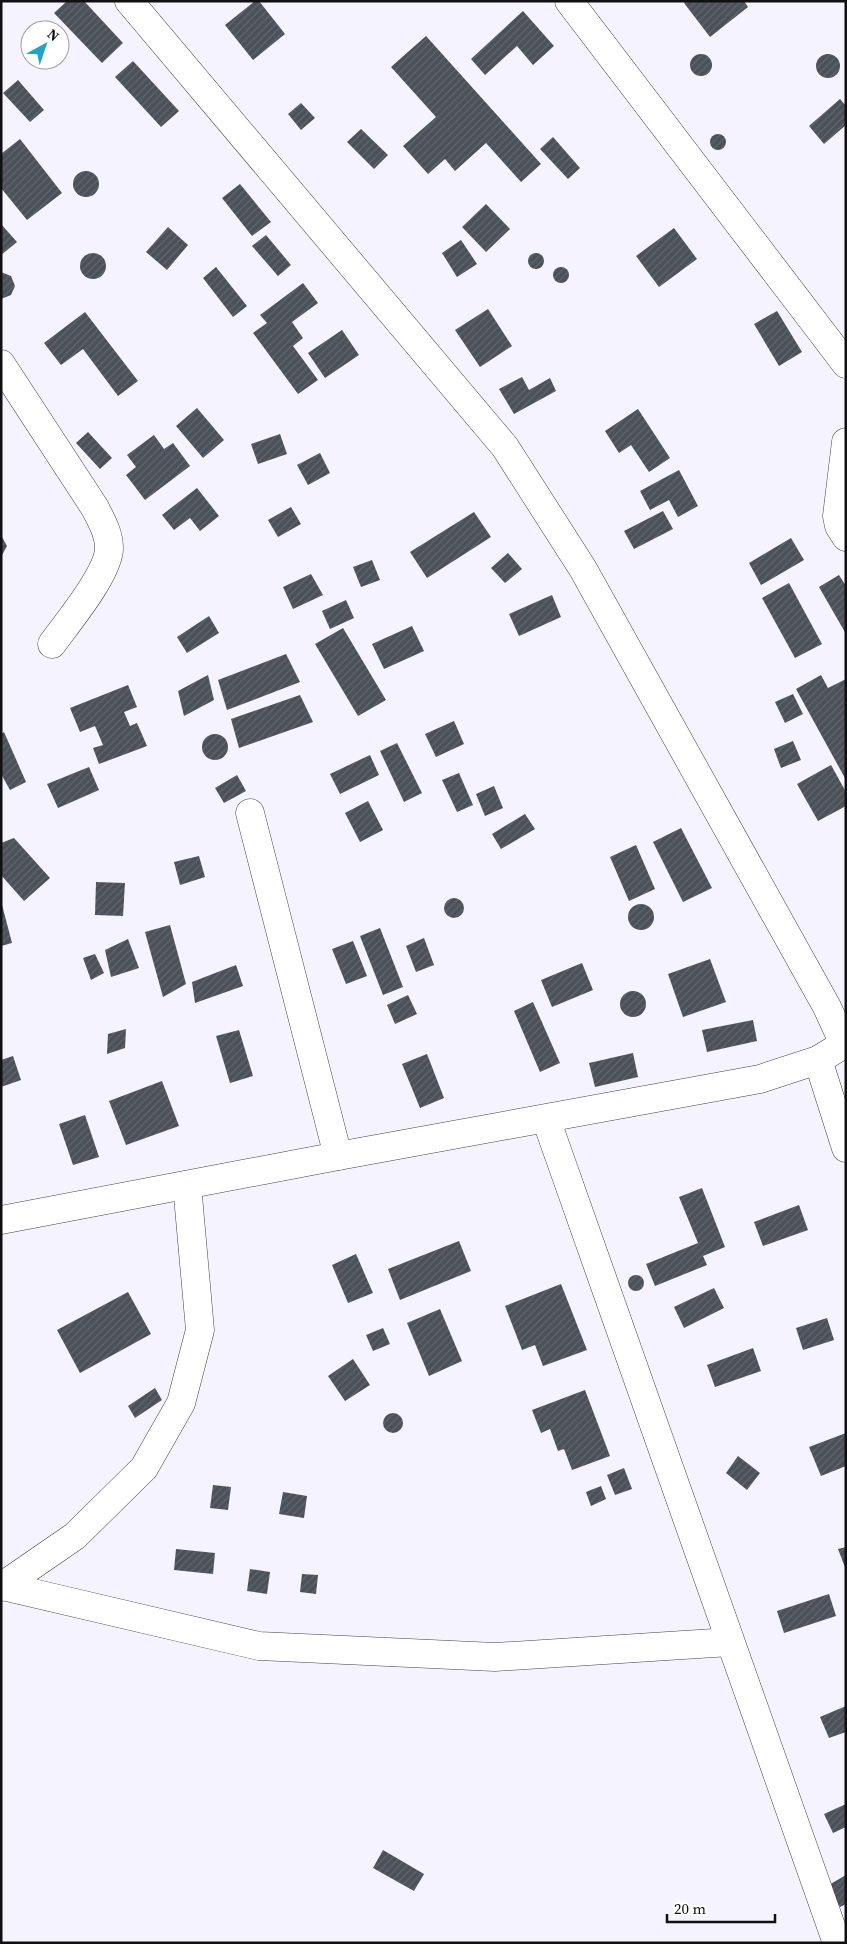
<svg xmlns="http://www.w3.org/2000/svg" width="847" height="1944" font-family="'Source Serif 4',serif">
  <defs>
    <pattern id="building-hatch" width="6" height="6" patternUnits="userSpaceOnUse" patternTransform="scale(1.25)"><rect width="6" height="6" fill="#4c5059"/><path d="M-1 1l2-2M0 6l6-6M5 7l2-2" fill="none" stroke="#61656c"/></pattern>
  </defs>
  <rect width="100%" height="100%" fill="#f4f3ff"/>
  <g fill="url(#building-hatch)">
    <polygon points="67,1 84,1 123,43 102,63 54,13"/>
    <polygon points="255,1 259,1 285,34 253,60 225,25"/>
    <polygon points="687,1 744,1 748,7 710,37 684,3"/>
    <polygon points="523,11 554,46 533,65 517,46 485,75 471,59"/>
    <polygon points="426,36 541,164 521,182 486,143 455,171 445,159 428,174 403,146 436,117 391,67"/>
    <circle cx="828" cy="66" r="12"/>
    <circle cx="701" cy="65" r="11"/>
    <polygon points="133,61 179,111 161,127 115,77"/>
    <polygon points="18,80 44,110 30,122 3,93"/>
    <polygon points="840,99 846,106 846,125 824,144 809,126"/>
    <polygon points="301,103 315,118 301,130 288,114"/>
    <polygon points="361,129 388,155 374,169 347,142"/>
    <circle cx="718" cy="142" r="8"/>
    <polygon points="553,137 580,168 568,179 540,149"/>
    <polygon points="20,139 62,193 27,220 1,188 1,154"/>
    <circle cx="86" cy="184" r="13"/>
    <polygon points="240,184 271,222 252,236 222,198"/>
    <polygon points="486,204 510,229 486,252 462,227"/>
    <polygon points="1,224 17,242 1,255"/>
    <polygon points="168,227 188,245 167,270 146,252"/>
    <polygon points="674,228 697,259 659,287 636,256"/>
    <polygon points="266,235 291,265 278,276 252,246"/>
    <polygon points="461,240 477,264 457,277 442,253"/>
    <circle cx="536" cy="261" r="8"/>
    <circle cx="93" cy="266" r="13"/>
    <circle cx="561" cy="275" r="8"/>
    <polygon points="216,267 247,306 233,317 203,278"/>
    <polygon points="1,272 11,276 15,286 11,295 1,299"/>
    <polygon points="303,283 318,303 292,322 303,338 293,346 318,380 298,394 253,333 267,323 260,315"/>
    <polygon points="488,309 512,346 480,367 455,330"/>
    <polygon points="777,311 802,352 779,366 754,324"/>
    <polygon points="85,312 138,381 118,396 83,349 61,365 44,343"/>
    <polygon points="342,330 359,355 325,378 308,353"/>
    <polygon points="522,377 529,390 550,378 556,391 514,414 499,389"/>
    <polygon points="197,408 224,440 203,458 176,426"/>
    <polygon points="638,409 670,458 649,472 631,445 619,453 605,431"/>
    <polygon points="88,432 112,458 100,469 76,443"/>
    <polygon points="280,434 287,454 258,464 251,444"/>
    <polygon points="154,435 164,449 173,443 190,466 145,500 126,475 136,467 127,455"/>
    <polygon points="320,453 330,473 308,485 297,465"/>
    <polygon points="679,470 698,506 678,517 669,500 650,510 640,491"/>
    <polygon points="197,488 219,516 200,531 190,518 174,530 162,515"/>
    <polygon points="291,507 301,524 278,537 268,520"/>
    <polygon points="663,511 673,529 634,549 624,531"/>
    <polygon points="474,512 491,537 427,578 410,552"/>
    <polygon points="1,535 7,546 1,557"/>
    <polygon points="791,538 804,560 761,585 749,563"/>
    <polygon points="508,553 522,569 505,583 491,568"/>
    <polygon points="372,560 380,580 361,587 353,567"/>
    <polygon points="311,574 323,595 293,609 283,587"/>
    <polygon points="839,575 846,586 846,634 819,587"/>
    <polygon points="789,583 822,644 795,658 762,598"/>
    <polygon points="552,595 561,617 519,636 509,614"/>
    <polygon points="346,600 354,618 330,629 322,611"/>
    <polygon points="209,616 219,633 187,653 177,637"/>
    <polygon points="412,626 424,651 384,669 372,644"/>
    <polygon points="343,628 386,700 358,716 315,644"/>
    <polygon points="286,654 300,682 227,710 218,680"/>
    <polygon points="208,675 214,700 184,716 178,691"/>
    <polygon points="821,675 828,688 846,679 846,780 796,689"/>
    <polygon points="128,685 137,707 124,712 130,726 137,723 147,746 99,764 93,748 103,745 95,726 80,732 70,708"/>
    <polygon points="793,694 803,714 785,723 775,702"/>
    <polygon points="300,695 313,722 239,748 231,719"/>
    <polygon points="454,721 464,744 436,757 425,734"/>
    <polygon points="4,732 26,782 10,790 1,774 1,734"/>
    <circle cx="215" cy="747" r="13"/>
    <polygon points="793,741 801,760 781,768 774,749"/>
    <polygon points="397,743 422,793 404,802 380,751"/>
    <polygon points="370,755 379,775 340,794 330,774"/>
    <polygon points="831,765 846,792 846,806 818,821 797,784"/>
    <polygon points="89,767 99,790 58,808 47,784"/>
    <polygon points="459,773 473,805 457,812 442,780"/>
    <polygon points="237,775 246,791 224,803 215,788"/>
    <polygon points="494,786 503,808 485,816 476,794"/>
    <polygon points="368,801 383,830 360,842 345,813"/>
    <polygon points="525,814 535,829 501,849 492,834"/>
    <polygon points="681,828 712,888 683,902 653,842"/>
    <polygon points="14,838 50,878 24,901 1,875 1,843"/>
    <polygon points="636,845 655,889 629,901 610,857"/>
    <polygon points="199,856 205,877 180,885 174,862"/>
    <polygon points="96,882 125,883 123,916 95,915"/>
    <circle cx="454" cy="908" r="10"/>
    <polygon points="1,901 12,943 1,946"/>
    <circle cx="641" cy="917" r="13"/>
    <polygon points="170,925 186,984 163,997 145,932"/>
    <polygon points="380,928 403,987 383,995 360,936"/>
    <polygon points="424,938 434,965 416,972 406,946"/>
    <polygon points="128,939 139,968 111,977 105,950"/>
    <polygon points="353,941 367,976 346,984 332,949"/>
    <polygon points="95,954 104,973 91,980 83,958"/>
    <polygon points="710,959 726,1002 683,1017 668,974"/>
    <polygon points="582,963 593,990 552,1007 541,980"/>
    <polygon points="236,965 243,986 195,1003 192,982"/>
    <circle cx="633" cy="1004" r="13"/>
    <polygon points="408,995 417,1014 395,1024 387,1005"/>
    <polygon points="533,1002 560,1063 540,1072 514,1011"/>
    <polygon points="753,1020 757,1041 707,1052 702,1030"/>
    <polygon points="126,1029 125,1048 107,1054 108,1034"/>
    <polygon points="239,1030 253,1076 230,1083 216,1036"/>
    <polygon points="633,1053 638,1077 595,1087 589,1063"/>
    <polygon points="427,1054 444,1098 420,1108 402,1064"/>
    <polygon points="13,1056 21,1080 1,1087 1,1060"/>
    <polygon points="162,1081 179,1126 126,1145 109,1101"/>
    <polygon points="85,1115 99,1157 73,1165 59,1124"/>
    <polygon points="702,1188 725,1247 703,1256 707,1265 655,1286 646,1264 698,1243 679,1197"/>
    <polygon points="799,1205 808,1230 763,1246 754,1222"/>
    <polygon points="459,1241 471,1271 400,1300 388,1269"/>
    <polygon points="356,1254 373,1293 348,1303 332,1265"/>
    <circle cx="636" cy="1283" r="8"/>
    <polygon points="561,1284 587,1350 543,1366 535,1345 522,1350 505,1306"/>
    <polygon points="714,1288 724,1308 684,1328 674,1307"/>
    <polygon points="128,1292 151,1334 80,1373 57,1330"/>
    <polygon points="440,1309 462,1361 429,1376 407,1323"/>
    <polygon points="827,1318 834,1340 803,1350 796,1328"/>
    <polygon points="383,1328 390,1344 373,1351 366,1335"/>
    <polygon points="753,1348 761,1371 715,1387 707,1365"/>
    <polygon points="353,1359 370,1385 345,1401 328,1376"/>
    <polygon points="155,1388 162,1400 135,1418 128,1406"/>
    <polygon points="585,1390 610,1456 572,1470 564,1449 558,1451 550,1429 541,1433 532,1410"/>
    <circle cx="393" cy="1423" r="10"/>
    <polygon points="846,1433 846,1466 821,1476 809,1447"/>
    <polygon points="738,1456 760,1473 747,1490 726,1473"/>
    <polygon points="624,1468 632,1489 615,1495 607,1475"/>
    <polygon points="213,1485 231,1487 228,1510 210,1508"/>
    <polygon points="601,1486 606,1499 591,1506 586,1492"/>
    <polygon points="283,1492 307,1496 304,1518 279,1514"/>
    <polygon points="846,1547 846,1570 838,1549"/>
    <polygon points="176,1549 215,1553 213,1574 174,1570"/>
    <polygon points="250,1569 270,1572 267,1594 247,1591"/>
    <polygon points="302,1574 318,1575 316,1594 300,1592"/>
    <polygon points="829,1594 836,1616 784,1633 777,1611"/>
    <polygon points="846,1706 846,1732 829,1738 820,1717"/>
    <polygon points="846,1804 846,1827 833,1833 824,1814"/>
    <polygon points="383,1850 424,1874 414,1891 373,1868"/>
    <polygon points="846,1875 846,1904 840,1907 827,1886"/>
  </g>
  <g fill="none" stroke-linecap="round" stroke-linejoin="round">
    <defs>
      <g id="street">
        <polyline points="129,1 505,447 583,569 827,1007 844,1044"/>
        <polyline points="569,1 846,364"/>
        <path d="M1,364l94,144c6,12 14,25 14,40 0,25 -42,75 -57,96"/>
        <polyline points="846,442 837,516 839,526 846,537"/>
        <polyline points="250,813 338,1156"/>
        <polyline points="818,1060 846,1148"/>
        <polyline points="546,1119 837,1943"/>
        <polyline points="1,1220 338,1156 760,1079 818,1060 846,1043"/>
        <polyline points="3,1586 259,1646 495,1657 730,1642"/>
        <polyline points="1,1587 75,1536 144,1468 181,1403 200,1330 187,1185"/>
      </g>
    </defs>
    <use href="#street" stroke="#434343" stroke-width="29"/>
    <use href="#street" stroke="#fff" stroke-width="28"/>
  </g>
  <rect width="847" height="1944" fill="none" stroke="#101010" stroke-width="5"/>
  <g transform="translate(45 45) rotate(40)"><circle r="24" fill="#ffffff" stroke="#9f9f9f"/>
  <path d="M0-4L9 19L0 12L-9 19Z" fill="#22a3c7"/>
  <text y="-8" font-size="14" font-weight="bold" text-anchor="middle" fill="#101010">N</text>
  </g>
  <path d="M667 1914v8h108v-8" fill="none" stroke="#101010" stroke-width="2.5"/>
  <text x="674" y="1914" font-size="15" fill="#101010" stroke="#ffffff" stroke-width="4" paint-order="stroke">20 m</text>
</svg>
